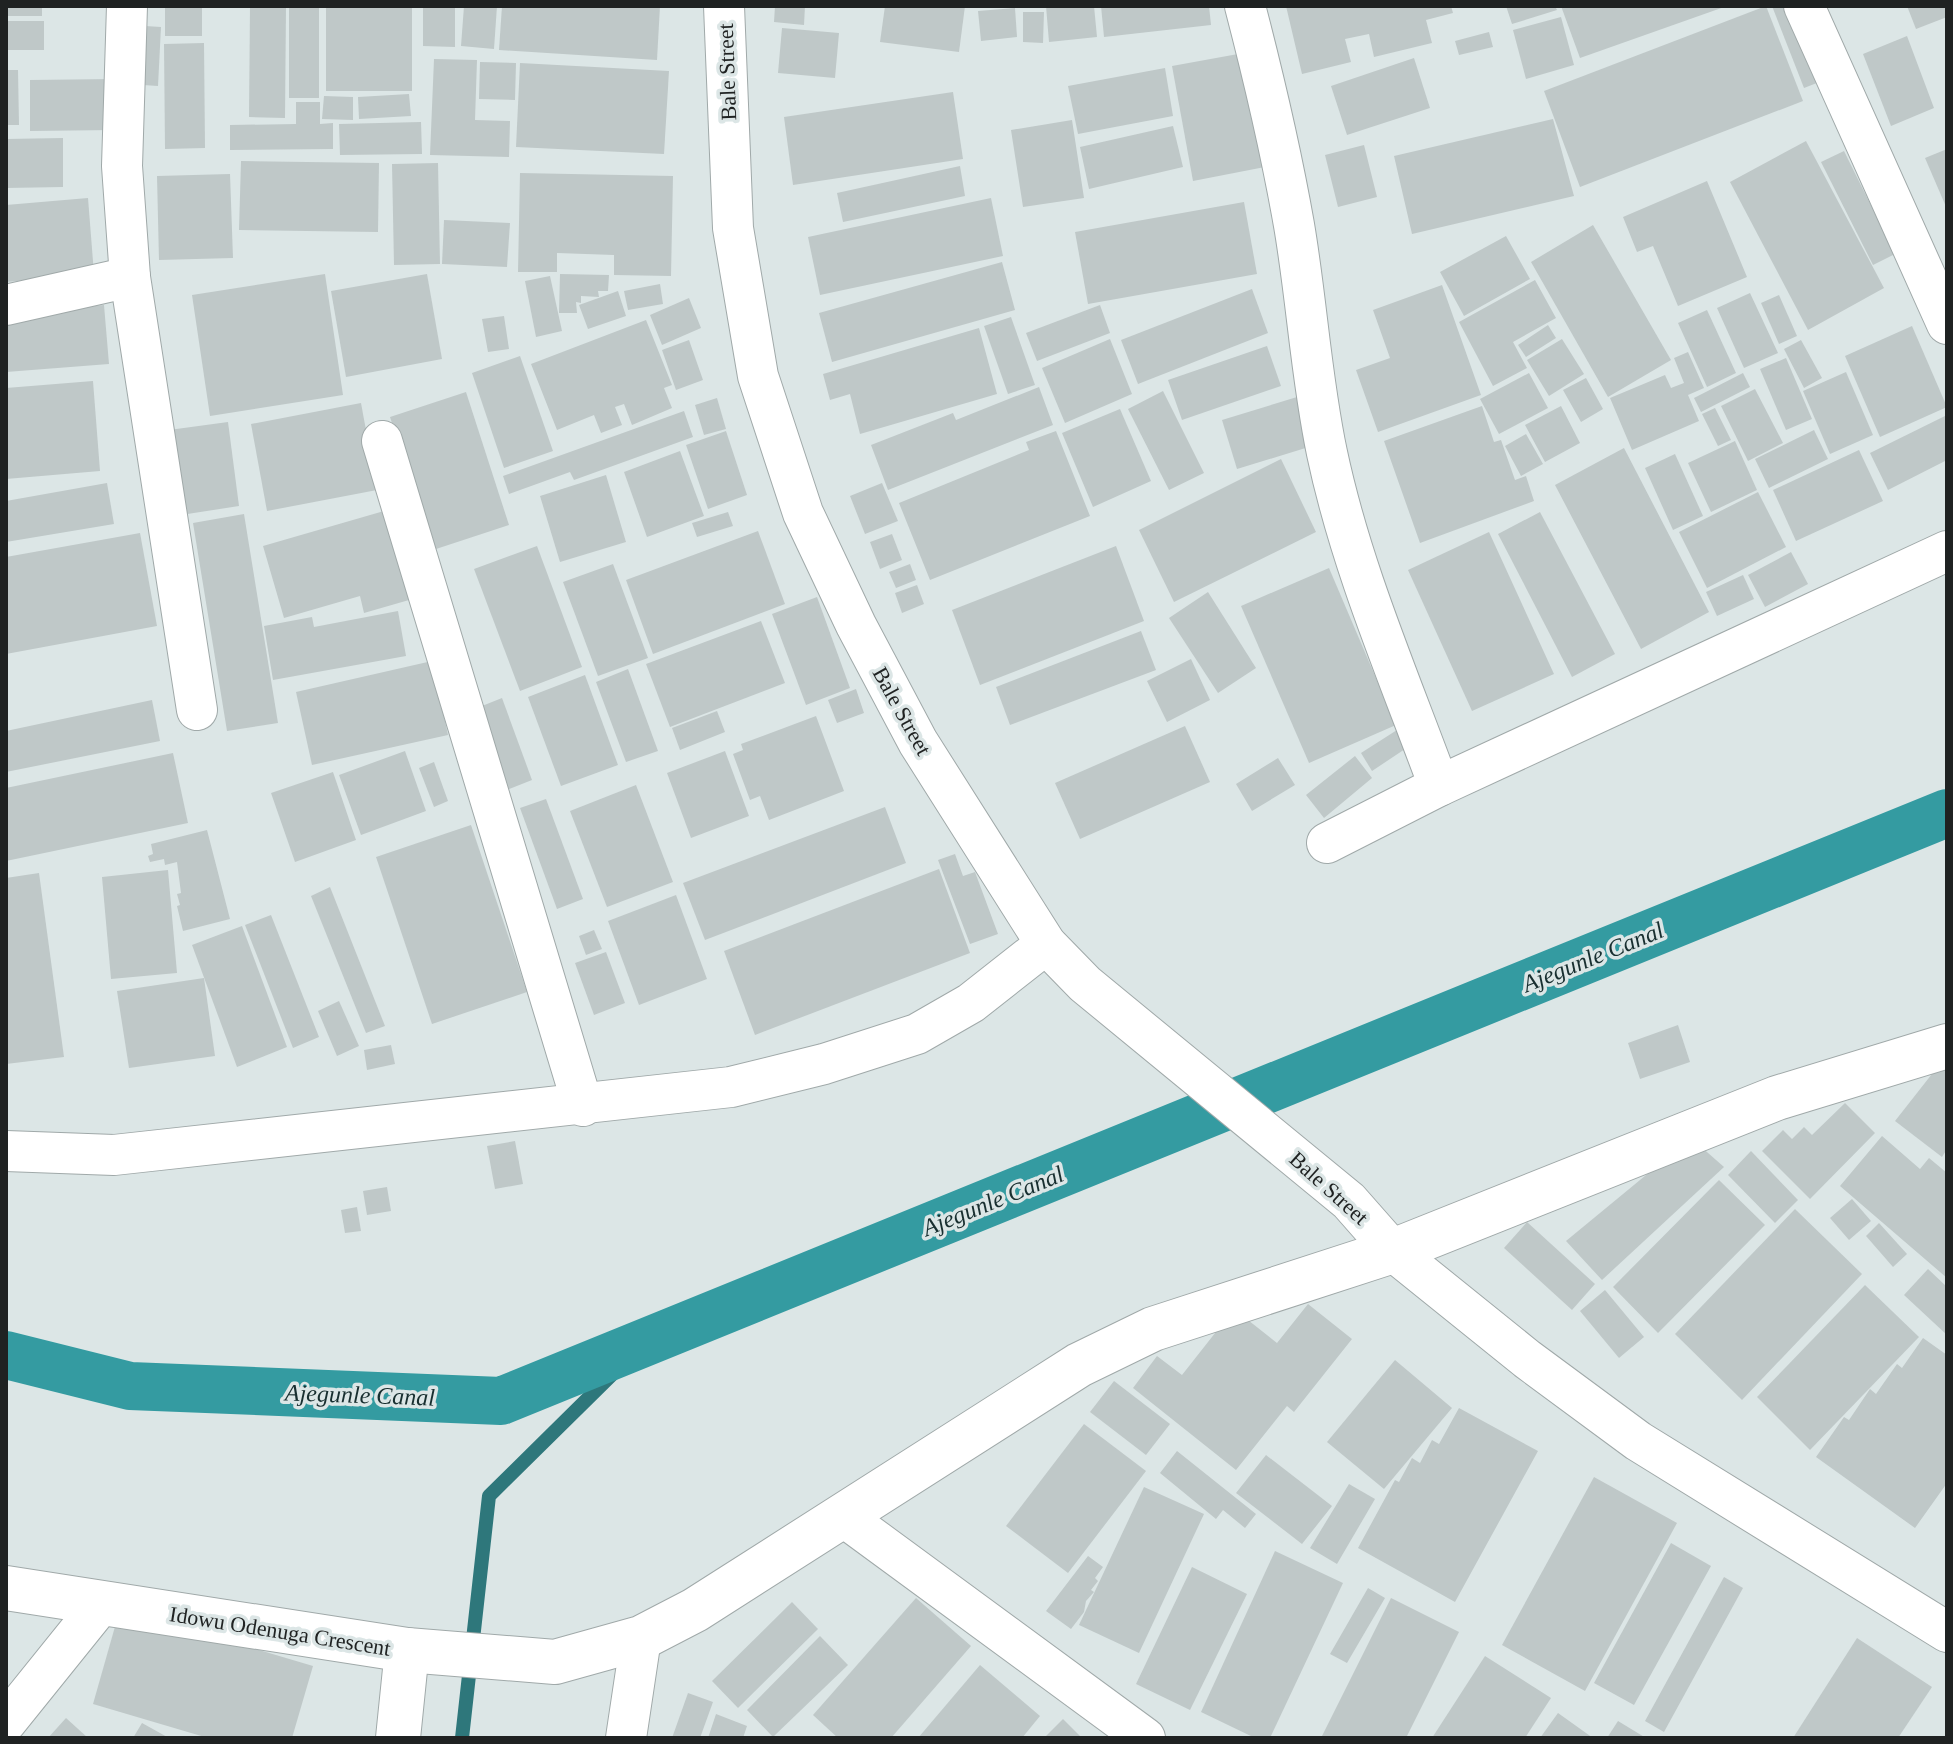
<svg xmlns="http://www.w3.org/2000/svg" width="1953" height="1744" font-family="'Times New Roman',serif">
  <rect width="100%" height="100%" fill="#dce6e6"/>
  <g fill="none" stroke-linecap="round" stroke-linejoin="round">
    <polyline stroke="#2e777b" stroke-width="14" points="462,1738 489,1496 644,1343"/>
    <polyline stroke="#349ba1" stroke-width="48" points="6,1355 130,1386 501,1401 1947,813"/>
  </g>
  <g fill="#bfc8c8">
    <rect x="6" y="6" width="36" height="10"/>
    <rect x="165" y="6" width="37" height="30"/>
    <polygon points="250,6 286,6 285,118 249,117"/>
    <rect x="289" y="6" width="30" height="92"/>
    <rect x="326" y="6" width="86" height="85"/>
    <polygon points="423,6 455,6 455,47 423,46"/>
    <polygon points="464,6 497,6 494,49 461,46"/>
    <polygon points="502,6 660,6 657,60 499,50"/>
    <polygon points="775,6 805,6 804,25 774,22"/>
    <polygon points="885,6 965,6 959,52 880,42"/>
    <polygon points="1046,6 1094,6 1097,37 1049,42"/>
    <polygon points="1101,6 1209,6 1211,25 1104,37"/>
    <polygon points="1286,6 1451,6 1453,13 1426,20 1432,43 1374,57 1369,34 1345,39 1351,62 1302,74"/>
    <polygon points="1506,6 1555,6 1557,10 1512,24"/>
    <polygon points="1561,6 1727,6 1580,58"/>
    <polygon points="1766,6 1803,101 1580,187 1544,91"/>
    <polygon points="1772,6 1793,6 1822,81 1804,88"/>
    <polygon points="1907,6 1947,6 1947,17 1916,29"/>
    <polygon points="1015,8 1017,37 981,41 978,11"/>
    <polygon points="1023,12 1044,12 1043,43 1023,42"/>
    <polygon points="1561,17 1574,65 1526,79 1513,30"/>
    <rect x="6" y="21" width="38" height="29"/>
    <polygon points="145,26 161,27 158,86 143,85"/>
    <polygon points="782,28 839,33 835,78 778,73"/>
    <polygon points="1489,32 1493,47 1459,55 1455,41"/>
    <polygon points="1907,36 1934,108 1891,126 1863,54"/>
    <polygon points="204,43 205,148 165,149 164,44"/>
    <polygon points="1249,52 1270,166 1193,181 1172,66"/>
    <polygon points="1414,58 1430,108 1347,135 1331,86"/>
    <polygon points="434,59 477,60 475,120 510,121 509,157 430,155"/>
    <polygon points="480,62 516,63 515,100 479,99"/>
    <polygon points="520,63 669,71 664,154 516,147"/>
    <polygon points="1165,68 1173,116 1078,134 1068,86"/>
    <polygon points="6,70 18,70 19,125 6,125"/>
    <polygon points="114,79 115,130 30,131 30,80"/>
    <polygon points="953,92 963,159 793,185 784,117"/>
    <polygon points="409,94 411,116 359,119 358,97"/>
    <polygon points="324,96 353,97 353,120 322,119"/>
    <polygon points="296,102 320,102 320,124 333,123 333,149 230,150 230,125 296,124"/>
    <polygon points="1553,119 1574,196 1412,234 1394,156"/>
    <polygon points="1072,120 1084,198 1023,207 1011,130"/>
    <polygon points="421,122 422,154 340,155 339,124"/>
    <polygon points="1173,126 1183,167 1089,189 1080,147"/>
    <polygon points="63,138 63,187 6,188 6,139"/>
    <polygon points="1806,141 1884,288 1808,330 1730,182"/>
    <polygon points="1364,145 1377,197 1338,207 1325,155"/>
    <polygon points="1947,149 1947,209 1925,158"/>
    <polygon points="1844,151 1895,254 1873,265 1821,162"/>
    <polygon points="241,161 379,163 378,232 239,230"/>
    <polygon points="438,163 440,264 394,265 392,164"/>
    <polygon points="960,166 965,196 843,222 837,193"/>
    <polygon points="520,173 673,176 671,276 614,275 614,255 557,253 557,272 518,272"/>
    <polygon points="230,174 233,258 159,260 157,176"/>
    <polygon points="1707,181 1747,277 1678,306 1653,246 1637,252 1623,217"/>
    <polygon points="88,198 94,274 6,282 6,205"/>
    <polygon points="991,198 1003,256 820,295 808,237"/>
    <polygon points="1244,202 1257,274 1088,304 1075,232"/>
    <polygon points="444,220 510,223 507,267 442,264"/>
    <polygon points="1593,225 1671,360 1608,397 1531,262"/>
    <polygon points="1506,236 1530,279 1464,316 1440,272"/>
    <polygon points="1002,262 1015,310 832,362 819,313"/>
    <polygon points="325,274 343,395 210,416 192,295"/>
    <polygon points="427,274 442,359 346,377 331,291"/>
    <polygon points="560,274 609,275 608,291 598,291 599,297 581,296 581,303 576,302 577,313 559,313"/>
    <polygon points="550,276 562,331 536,337 525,281"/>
    <polygon points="1535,280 1556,318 1513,342 1527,368 1493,386 1459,322"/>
    <polygon points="660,284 663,304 628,310 624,291"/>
    <polygon points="1442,285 1481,395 1378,432 1356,370 1390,358 1373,310"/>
    <polygon points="1252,289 1268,333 1138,384 1121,340"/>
    <polygon points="618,291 626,316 588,329 579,305"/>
    <polygon points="1750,293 1778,353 1744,368 1717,308"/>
    <polygon points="1779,295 1797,336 1779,344 1761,303"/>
    <polygon points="689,298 701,328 662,345 650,315"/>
    <polygon points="104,305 109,364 6,372 6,314"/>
    <polygon points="1100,305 1110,333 1037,361 1026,333"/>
    <polygon points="1707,310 1736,373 1707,387 1678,323"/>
    <polygon points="504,316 509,349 488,352 482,319"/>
    <polygon points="1011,317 1035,385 1008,394 984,326"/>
    <polygon points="646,320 672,385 664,388 672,408 632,425 624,404 615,407 622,425 601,433 594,415 557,430 531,364"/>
    <polygon points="1548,325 1556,338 1526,357 1518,345"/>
    <polygon points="1912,326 1947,407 1880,437 1845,356"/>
    <polygon points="979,328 997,394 860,434 850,394 830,400 823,374"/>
    <polygon points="1110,339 1132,394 1065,423 1042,368"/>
    <polygon points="1562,339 1584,374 1549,396 1527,360"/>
    <polygon points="689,340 703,380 676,390 662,350"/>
    <polygon points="1801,340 1822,378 1804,388 1784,349"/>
    <polygon points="1267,346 1281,386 1182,420 1168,380"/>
    <polygon points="1688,352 1704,388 1688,395 1699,421 1632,450 1610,398 1665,375 1671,388 1684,383 1674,358"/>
    <polygon points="520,356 553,451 504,468 472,373"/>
    <polygon points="1786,358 1812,419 1786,430 1760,369"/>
    <polygon points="1846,372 1873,435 1830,454 1803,391"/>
    <polygon points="1529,373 1548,408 1499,434 1480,399"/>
    <polygon points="1743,373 1750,387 1701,412 1694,398"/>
    <polygon points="1586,378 1603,409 1581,422 1563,390"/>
    <polygon points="93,381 100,471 6,479 6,388"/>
    <polygon points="1039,387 1053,425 888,490 871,445 953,413 956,420"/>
    <polygon points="1755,389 1783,443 1748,461 1721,406"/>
    <polygon points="1163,391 1204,473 1169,490 1128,409"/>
    <polygon points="466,392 509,525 433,550 390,417"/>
    <polygon points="1297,397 1312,446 1237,469 1222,420"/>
    <polygon points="717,398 726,429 704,435 695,405"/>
    <polygon points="361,403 377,490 267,511 251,424"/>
    <polygon points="1482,406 1494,442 1501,440 1515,480 1526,476 1534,501 1420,543 1384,441"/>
    <polygon points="1561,406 1580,443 1545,462 1525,425"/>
    <polygon points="1715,408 1731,440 1718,446 1702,414"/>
    <polygon points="1120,409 1151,481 1093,507 1062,433"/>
    <polygon points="684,411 693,437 574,480 570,472 509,494 503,476"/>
    <polygon points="1947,415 1947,460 1888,490 1870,453"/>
    <polygon points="228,422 239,506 181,515 169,430"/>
    <polygon points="1814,430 1828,459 1769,488 1755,459"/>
    <polygon points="726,431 747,495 708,509 686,445"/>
    <polygon points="1056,431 1090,516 930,580 899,503 1029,450 1026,442"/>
    <polygon points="1526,434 1543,464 1521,476 1505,446"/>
    <polygon points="1735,441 1757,490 1711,512 1688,463"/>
    <polygon points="1624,448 1709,612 1641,649 1555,485"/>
    <polygon points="1859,450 1883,501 1796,541 1773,490"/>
    <polygon points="680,451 704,516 647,537 624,472"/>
    <polygon points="1675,454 1703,516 1673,530 1645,468"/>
    <polygon points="1281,459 1316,532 1174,602 1139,530"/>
    <polygon points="606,475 626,542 560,562 540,496"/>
    <polygon points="107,483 114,524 6,542 6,501"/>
    <polygon points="882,483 898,521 865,534 850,496"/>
    <polygon points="1758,492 1786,547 1707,588 1679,532"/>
    <polygon points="384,511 409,600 364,613 360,596 284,618 263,546"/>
    <polygon points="728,512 733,526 697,537 692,523"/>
    <polygon points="1540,512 1615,654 1572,677 1498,534"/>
    <polygon points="244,514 278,723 227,731 193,523"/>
    <polygon points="758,531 785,604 653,654 626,580"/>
    <polygon points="1489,532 1554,674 1472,711 1408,570"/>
    <polygon points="140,533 157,626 6,654 6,557"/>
    <polygon points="892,534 902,560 880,569 870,542"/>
    <polygon points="537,546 582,667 520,691 474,569"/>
    <polygon points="1116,546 1144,621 980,685 952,610"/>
    <polygon points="1791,552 1808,584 1765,607 1748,575"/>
    <polygon points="613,564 648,658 598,676 563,582"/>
    <polygon points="910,564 916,580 896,588 889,572"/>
    <polygon points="1329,568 1396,725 1309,763 1241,606"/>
    <polygon points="1743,575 1754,599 1717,616 1706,592"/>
    <polygon points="917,585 924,604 902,613 895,593"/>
    <polygon points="1208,592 1256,668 1218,693 1169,618"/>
    <polygon points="817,597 850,688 806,705 772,614"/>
    <polygon points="398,611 406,656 273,680 264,626 312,617 314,627"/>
    <polygon points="761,621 785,683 670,727 646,664"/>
    <polygon points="1141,631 1156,670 1010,725 996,687"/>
    <polygon points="1191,659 1210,700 1167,722 1147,681"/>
    <polygon points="432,661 448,735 312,765 296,692"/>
    <polygon points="628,669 658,751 626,762 596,682"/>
    <polygon points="585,675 618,765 561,786 528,697"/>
    <polygon points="856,689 864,713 837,723 828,700"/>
    <polygon points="502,698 532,780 502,792 472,710"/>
    <polygon points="152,700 160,741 6,772 6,731"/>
    <polygon points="717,711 725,732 680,750 672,728"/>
    <polygon points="816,716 844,791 769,820 760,796 750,800 733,754 743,750 741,744"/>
    <polygon points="1185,726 1210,782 1080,839 1055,783"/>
    <polygon points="1397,730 1408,747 1372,771 1361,753"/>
    <polygon points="405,751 426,811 361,835 339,775"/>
    <polygon points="725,751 749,816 691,838 667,773"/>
    <polygon points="173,753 188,823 6,861 6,788"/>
    <polygon points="1355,756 1372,778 1324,818 1306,795"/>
    <polygon points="1278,758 1295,785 1252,811 1236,784"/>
    <polygon points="434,762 448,801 434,807 419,768"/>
    <polygon points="333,772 356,840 295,862 271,793"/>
    <polygon points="636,785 673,882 607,907 570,811"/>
    <polygon points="546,799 583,899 557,909 520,808"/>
    <polygon points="885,807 906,863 705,940 683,883"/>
    <polygon points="471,825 527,992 432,1024 376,857"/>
    <polygon points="207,830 230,919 183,931 177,906 180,905 177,894 181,893 177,862 165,865 164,859 150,862 148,856 153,854 151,844"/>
    <polygon points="955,854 963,876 975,872 998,934 970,944 938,860"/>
    <polygon points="939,869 970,953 755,1035 724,951"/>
    <polygon points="168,870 177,973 111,979 102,877"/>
    <polygon points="39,873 64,1057 6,1064 6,878"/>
    <polygon points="330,887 385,1026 366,1033 311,896"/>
    <polygon points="676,895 707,979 639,1005 608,921"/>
    <polygon points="271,915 319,1037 293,1048 245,925"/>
    <polygon points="242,926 287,1047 237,1067 192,945"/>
    <polygon points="594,930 602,949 586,955 579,936"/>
    <polygon points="606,952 625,1003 594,1015 575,963"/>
    <polygon points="204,978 215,1056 129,1068 117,991"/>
    <polygon points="339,1001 359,1046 337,1056 318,1011"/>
    <polygon points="1678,1025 1690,1062 1640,1079 1628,1043"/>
    <polygon points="391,1045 395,1064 367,1070 364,1050"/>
    <polygon points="1939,1065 1947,1071 1947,1149 1942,1157 1895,1121"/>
    <polygon points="1845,1103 1875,1133 1810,1199 1762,1151 1783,1130 1792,1139 1804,1127 1812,1135"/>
    <polygon points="1882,1136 1920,1169 1929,1158 1947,1173 1947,1278 1840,1186"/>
    <polygon points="1691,1138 1724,1167 1602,1280 1566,1241"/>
    <polygon points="515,1141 523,1184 495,1189 487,1146"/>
    <polygon points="1751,1151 1798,1200 1775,1223 1728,1175"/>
    <polygon points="1719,1180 1765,1225 1658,1333 1613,1287"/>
    <polygon points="387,1187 391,1211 367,1215 363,1191"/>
    <polygon points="1852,1199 1871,1221 1849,1240 1830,1218"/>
    <polygon points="357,1207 361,1231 345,1233 341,1210"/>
    <polygon points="1795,1209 1862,1274 1742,1400 1675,1334"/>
    <polygon points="1527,1222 1595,1284 1572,1310 1504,1248"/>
    <polygon points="1879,1223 1907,1254 1893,1267 1866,1236"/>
    <polygon points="1928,1269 1947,1287 1947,1335 1904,1295"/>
    <polygon points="1865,1285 1919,1337 1810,1450 1757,1397"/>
    <polygon points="1605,1290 1644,1337 1619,1358 1580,1311"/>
    <polygon points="1308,1304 1352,1339 1294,1412 1287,1406 1236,1470 1133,1388 1157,1356 1182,1375 1234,1309 1277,1343"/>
    <polygon points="1923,1338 1947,1355 1947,1483 1915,1528 1816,1457 1844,1417 1849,1420 1870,1389 1876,1394 1897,1364 1902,1368"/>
    <polygon points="1395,1360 1452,1408 1384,1489 1327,1442"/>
    <polygon points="1114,1381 1170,1424 1146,1455 1090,1412"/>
    <polygon points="1459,1408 1538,1451 1455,1602 1358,1548 1395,1480 1399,1482 1412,1458 1420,1463 1432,1440 1439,1444"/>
    <polygon points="1084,1424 1146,1471 1068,1573 1006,1526"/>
    <polygon points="1177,1451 1256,1514 1245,1528 1223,1510 1216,1519 1160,1473"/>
    <polygon points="1266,1455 1332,1506 1302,1544 1236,1493"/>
    <polygon points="1594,1477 1677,1523 1585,1691 1502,1645"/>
    <polygon points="1349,1484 1375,1499 1337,1564 1310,1548"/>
    <polygon points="1144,1487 1204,1514 1139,1653 1079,1625"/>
    <polygon points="1671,1543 1711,1566 1634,1705 1594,1683"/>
    <polygon points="1275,1551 1343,1583 1270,1738 1255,1738 1201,1712"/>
    <polygon points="1088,1556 1103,1567 1095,1578 1098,1581 1091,1590 1094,1592 1086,1601 1084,1612 1071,1629 1046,1611"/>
    <polygon points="1192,1567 1247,1594 1190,1710 1136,1684"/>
    <polygon points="1724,1577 1743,1588 1664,1732 1645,1721"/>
    <polygon points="1368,1588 1385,1598 1347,1663 1330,1654"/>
    <polygon points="916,1598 971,1646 891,1738 838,1738 813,1715"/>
    <polygon points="1391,1598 1459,1632 1406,1738 1321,1738"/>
    <polygon points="792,1602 818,1629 738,1708 712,1681"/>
    <polygon points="120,1609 313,1666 292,1738 208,1738 93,1704"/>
    <polygon points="820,1636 848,1665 773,1737 747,1710"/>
    <polygon points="1857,1638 1932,1687 1898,1738 1793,1738"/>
    <polygon points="1485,1656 1551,1698 1525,1738 1432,1738"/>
    <polygon points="980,1665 1040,1716 1022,1738 918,1738"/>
    <polygon points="688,1693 713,1702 700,1738 672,1738"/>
    <polygon points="1558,1713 1593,1738 1540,1738"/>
    <polygon points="716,1714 747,1726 743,1738 708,1738"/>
    <polygon points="66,1718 88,1738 48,1738"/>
    <polygon points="1063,1719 1082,1738 1044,1738"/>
    <polygon points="1618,1721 1646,1738 1607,1738"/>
    <polygon points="142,1723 169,1738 133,1738"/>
  </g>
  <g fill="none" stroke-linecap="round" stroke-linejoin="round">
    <defs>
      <g id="street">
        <polyline points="127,6 122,166 130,277 197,710"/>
        <polyline points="724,6 733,228 758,376 803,513 856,625 918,742 1046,944 1085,984 1349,1201 1393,1251 1527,1359 1638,1441 1947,1632"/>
        <path d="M1245,6c19,73 36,145 49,219 13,76 17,153 33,228 24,114 72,224 112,333"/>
        <polyline points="1804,6 1947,324"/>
        <polyline points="6,305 130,277"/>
        <polyline points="382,441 583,1106"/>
        <polyline points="1327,843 1439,786 1947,551"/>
        <polyline points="6,1151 114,1155 731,1087 824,1064 917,1034 971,1003 1046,944"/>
        <polyline points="844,1517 1145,1738"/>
        <polyline points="6,1722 101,1604"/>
        <polyline points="626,1738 641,1638"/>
      </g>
      <g id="secondary">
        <polyline points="6,1588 407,1650 555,1662 641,1638 695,1610 1079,1365 1153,1329 1393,1251 1777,1098 1947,1046"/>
        <polyline points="398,1738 407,1650"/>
      </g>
    </defs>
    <use href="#street" stroke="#a0a9a9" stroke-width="42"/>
    <use href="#secondary" stroke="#a0a9a9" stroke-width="46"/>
    <use href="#street" stroke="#fff" stroke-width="40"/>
    <use href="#secondary" stroke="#fff" stroke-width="44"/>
  </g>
  <g text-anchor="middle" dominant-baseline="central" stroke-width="7" stroke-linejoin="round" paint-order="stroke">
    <g font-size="22" fill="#1f2222" stroke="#dce6e6">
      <text transform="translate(727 72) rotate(-92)">Bale Street</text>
      <text transform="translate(902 711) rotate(61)">Bale Street</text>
      <text transform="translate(1329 1188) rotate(42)">Bale Street</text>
      <text transform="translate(280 1631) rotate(9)">Idowu Odenuga Crescent</text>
    </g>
    <g font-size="24" font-style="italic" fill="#182f30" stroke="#dce6e6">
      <text transform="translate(1593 957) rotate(-22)">Ajegunle Canal</text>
      <text transform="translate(993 1201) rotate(-22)">Ajegunle Canal</text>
      <text transform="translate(360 1395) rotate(2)">Ajegunle Canal</text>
    </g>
  </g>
  <rect width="1953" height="1744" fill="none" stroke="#1f2222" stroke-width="16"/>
</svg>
